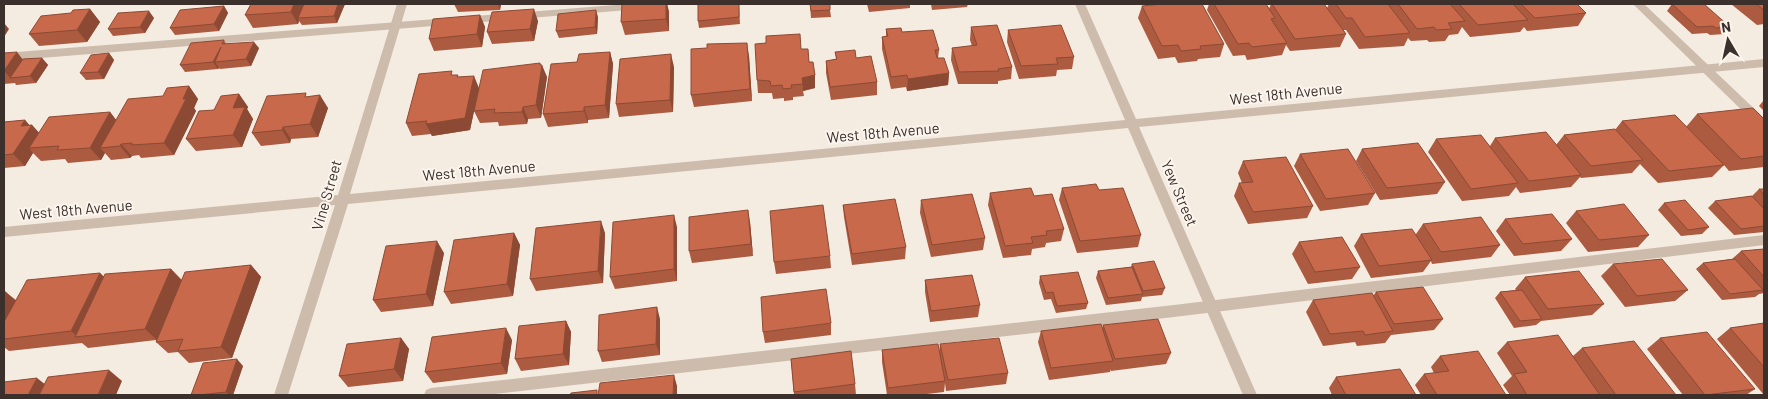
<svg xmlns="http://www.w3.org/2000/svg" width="1768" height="399" font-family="Barlow,sans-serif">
  <rect width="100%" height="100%" fill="#f4ebe1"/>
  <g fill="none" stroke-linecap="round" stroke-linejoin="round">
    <g fill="#cdbbac" fill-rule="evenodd">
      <polygon points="628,4 670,4 665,7 4,61 4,53"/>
      <polygon points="1633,4 1644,4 1764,118 1764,129 1760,128"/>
      <polygon points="1764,235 1764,245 1174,317 486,395 424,395 426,390 431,388 1174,305"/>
    </g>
    <polygon fill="#cdbbac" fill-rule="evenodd" points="397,4 407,4 350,194 1125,120 1075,4 1085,4 1136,119 1764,59 1764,67 1139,127 1257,395 1243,395 1128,128 348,204 288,395 274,395 335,205 4,237 4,227 338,195"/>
  </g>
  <g fill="#ac5a40">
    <polygon points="251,4 345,4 337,23 302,25 299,21 298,24 253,28 245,15"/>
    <polygon points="454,4 501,4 500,10 458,12"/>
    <polygon points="622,4 667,4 669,12 669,31 625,35 621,22"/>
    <polygon points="739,4 740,24 699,28 698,21"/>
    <polygon points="810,4 830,10 831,17 811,18"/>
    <polygon points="867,4 910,4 910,8 869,12"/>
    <polygon points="931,4 968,4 967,7 932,10"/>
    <polygon points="1209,4 1266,4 1269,9 1271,4 1324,4 1327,8 1329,4 1577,4 1586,13 1578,26 1527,31 1524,27 1520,32 1470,37 1462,27 1458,34 1449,35 1445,41 1429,42 1427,40 1411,41 1408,38 1404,46 1359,49 1346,30 1343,30 1346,34 1340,47 1290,51 1286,45 1282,55 1247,60 1245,55 1233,56 1207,10"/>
    <polygon points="1672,4 1730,27 1725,34 1710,35 1707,33 1692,34 1667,11"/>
    <polygon points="1731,4 1764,4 1764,24 1757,25"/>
    <polygon points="224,6 228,13 219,31 175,35 170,28"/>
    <polygon points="1142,6 1224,44 1220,57 1198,59 1197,61 1178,63 1175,57 1158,59 1138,18"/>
    <polygon points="90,9 100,22 87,42 39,46 29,34 71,13"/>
    <polygon points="480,15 485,27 482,47 434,51 429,39"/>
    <polygon points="598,17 597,34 559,38 556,31"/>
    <polygon points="154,18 145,33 113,36 108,29"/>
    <polygon points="538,21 534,41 492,44 487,32"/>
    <polygon points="971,27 1012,67 1011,79 998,81 998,84 958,84 951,60 952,48 972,46 970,40"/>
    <polygon points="886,29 902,32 939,50 938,58 949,73 948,85 907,91 906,87 891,89 882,49 882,37 886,36"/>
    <polygon points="1008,30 1074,57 1072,69 1057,70 1056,76 1019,79 1007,42"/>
    <polygon points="224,40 226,44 259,48 251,66 220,69 219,68 218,69 185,72 180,65"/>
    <polygon points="707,48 749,56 752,101 694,107 691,95"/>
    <polygon points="801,49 809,62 815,75 815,88 803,91 804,96 793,97 793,100 784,101 784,98 773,99 772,93 758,93 757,80"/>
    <polygon points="610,52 613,64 609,118 588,120 588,123 548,127 543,114 577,62"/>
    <polygon points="835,52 856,58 877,82 877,95 831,100 826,73 826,61 836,59"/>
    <polygon points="4,53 23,59 42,58 48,65 36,83 16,85 15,83 4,84"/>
    <polygon points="109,53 114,60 104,79 86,80 80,73"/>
    <polygon points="541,65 547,77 541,118 528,119 527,124 499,126 498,122 480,123 474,111 470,130 432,136 431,134 412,136 406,123 454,75 479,88"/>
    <polygon points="674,67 673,112 619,117 616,104"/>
    <polygon points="189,86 198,99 194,108 196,111 174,155 141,158 139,155 132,156 130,158 111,160 105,153 101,160 68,163 65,159 41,161 33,153 25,166 4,168 4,122 25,120 29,125 32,125 39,133 110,112 116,120 163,96"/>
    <polygon points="239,94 248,107 247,109 253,119 242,147 196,151 186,139 214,110"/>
    <polygon points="309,97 328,108 318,137 291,139 290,143 261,146 252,133"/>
    <polygon points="1764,100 1764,111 1759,106"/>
    <polygon points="1697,114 1764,119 1764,167 1729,171 1724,165 1712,177 1658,183 1640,164 1632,173 1581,178 1580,177 1571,187 1520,193 1516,187 1509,196 1462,201 1428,152 1436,139 1490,146 1495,138 1556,145 1564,135 1615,130 1622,121 1686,127"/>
    <polygon points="1362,149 1445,182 1437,194 1380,200 1356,161"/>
    <polygon points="1300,154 1375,193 1368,205 1320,211 1294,166"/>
    <polygon points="1243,161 1313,206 1307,218 1248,224 1234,196 1239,183 1242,183 1238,173"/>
    <polygon points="1062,188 1141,235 1138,247 1077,253 1059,200"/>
    <polygon points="1759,189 1764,189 1764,232 1734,235 1708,208 1715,201 1752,196"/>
    <polygon points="990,193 1034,196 1064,229 1061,241 1046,243 1045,247 1032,249 1031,255 1003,258 988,205"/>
    <polygon points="921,200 985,238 983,250 931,257 920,213"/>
    <polygon points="1664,203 1709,227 1702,234 1681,236 1658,210"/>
    <polygon points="843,205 906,247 905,259 852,265 844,217"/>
    <polygon points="1576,211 1649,235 1638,247 1588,252 1566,223"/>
    <polygon points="1505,219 1572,239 1561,251 1514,256 1496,231"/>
    <polygon points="750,222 753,256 692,263 689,251"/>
    <polygon points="1423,224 1500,245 1491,257 1432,264 1431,261 1423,272 1371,278 1354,246 1361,234 1416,234"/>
    <polygon points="677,227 677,281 615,289 610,277"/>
    <polygon points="514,233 520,245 513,296 451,304 444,292"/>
    <polygon points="605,233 603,283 536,291 530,279"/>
    <polygon points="1299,242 1360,267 1352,279 1308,284 1292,254"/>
    <polygon points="1764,249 1764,293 1759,294 1755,297 1722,300 1696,269 1703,263 1732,259 1741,251"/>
    <polygon points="444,253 433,306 381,312 373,300"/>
    <polygon points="830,256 831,268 776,274 774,262"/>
    <polygon points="1132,264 1165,288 1162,295 1142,297 1141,301 1106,305 1096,278 1098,271 1131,267"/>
    <polygon points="1613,264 1688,290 1675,301 1625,307 1601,276"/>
    <polygon points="251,265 261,277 232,358 189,363 178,352 168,353 156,342 156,340 88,348 82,343 9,351 4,347 4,291 16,300 100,273 104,277 171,269 182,280"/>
    <polygon points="1040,276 1088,303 1086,309 1056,313 1051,299 1044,300 1039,283"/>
    <polygon points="1525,277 1604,304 1592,315 1541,321 1536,325 1514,328 1495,298 1500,292 1516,290 1515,289"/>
    <polygon points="925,280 980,305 978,317 930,322 925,292"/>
    <polygon points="1376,292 1443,319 1434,330 1391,335 1385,343 1357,346 1355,342 1323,346 1306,312 1313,300 1373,296"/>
    <polygon points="660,319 660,355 602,362 598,351"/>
    <polygon points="566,321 571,332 569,365 521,371 515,359"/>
    <polygon points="831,323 831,335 765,343 763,332"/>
    <polygon points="1764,323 1764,395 1717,339 1730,328"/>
    <polygon points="1103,325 1171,353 1166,364 1111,371 1111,369 1110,372 1049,380 1038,342 1041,331 1102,329"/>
    <polygon points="401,338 409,349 403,381 348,387 339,376"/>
    <polygon points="1660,338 1755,389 1746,395 1683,395 1647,349"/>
    <polygon points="512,340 507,374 433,383 425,372"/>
    <polygon points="1507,342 1573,356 1582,348 1676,395 1510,395 1503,385 1512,376 1497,353"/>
    <polygon points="940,344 1008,373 1006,384 946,391 945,383 944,392 918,395 887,395 882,362 882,350 939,353"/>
    <polygon points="1440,356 1506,395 1421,395 1415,385 1424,374 1434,373 1431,367"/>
    <polygon points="791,359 855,384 856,395 794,395"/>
    <polygon points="243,366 233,395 191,395"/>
    <polygon points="1336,377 1416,395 1332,395 1329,388"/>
  </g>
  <g fill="#8c4a34">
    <polygon points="294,4 305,4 298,18 299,21 298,24 291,12"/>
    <polygon points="338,4 345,4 337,23 334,16"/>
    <polygon points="498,4 501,4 500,10"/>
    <polygon points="666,4 667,4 669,12 669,31 666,19"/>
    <polygon points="224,6 228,13 219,31 214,24"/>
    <polygon points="90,9 100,22 87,42 77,30"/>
    <polygon points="534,9 538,21 534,41 530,29"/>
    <polygon points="596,10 598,17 597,34 595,27"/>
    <polygon points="149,11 154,18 145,33 140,27"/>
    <polygon points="480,15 485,27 482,47 477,34"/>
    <polygon points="4,23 9,29 4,37"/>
    <polygon points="254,42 259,48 251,66 246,59"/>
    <polygon points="747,43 749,56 752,101 750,89"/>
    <polygon points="221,47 215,62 219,68 218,69 213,62"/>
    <polygon points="17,52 27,65 10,78 15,83 4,71"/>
    <polygon points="610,52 613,64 609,118 605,105"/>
    <polygon points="109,53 114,60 104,79 98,72"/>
    <polygon points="671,54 674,67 673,112 670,100"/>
    <polygon points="42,58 48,65 36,83 30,76"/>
    <polygon points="540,63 542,68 542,65 547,77 541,118 536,105"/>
    <polygon points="949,73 948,85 907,91 908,79"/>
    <polygon points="815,75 815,88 803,91 802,78"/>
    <polygon points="474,76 479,88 470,130 432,136 426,124"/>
    <polygon points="189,86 198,99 194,108 196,111 174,155 164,143"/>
    <polygon points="239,94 248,107 247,109 253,119 242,147 233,135 233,108"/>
    <polygon points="320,95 328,108 318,137 310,124"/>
    <polygon points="523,107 528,119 527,124 522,112"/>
    <polygon points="584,107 588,120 588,123 584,111"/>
    <polygon points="110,112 120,125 100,148 105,153 101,160 90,148"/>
    <polygon points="25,120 31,127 32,125 43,137 29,148 33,153 25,166 13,154 21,126"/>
    <polygon points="283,127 291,139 290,143 282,130"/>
    <polygon points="121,144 132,156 130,158 120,146"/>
    <polygon points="748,210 750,222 753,256 751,244"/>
    <polygon points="674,215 677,227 677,281 674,269"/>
    <polygon points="601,221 605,233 603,283 598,271"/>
    <polygon points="514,233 520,245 513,296 507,284"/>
    <polygon points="437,241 444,253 433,306 426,294"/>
    <polygon points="251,265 261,277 232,358 221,347"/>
    <polygon points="171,269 182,281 157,340 145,329"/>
    <polygon points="100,273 112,285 77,336 71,331"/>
    <polygon points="5,291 18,303 4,330 4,293"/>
    <polygon points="657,307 660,319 660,355 656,344"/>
    <polygon points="566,321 571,332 569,365 563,354"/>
    <polygon points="506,328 512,340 507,374 501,363"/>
    <polygon points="401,338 409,349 403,381 394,369"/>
    <polygon points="237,359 243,366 233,395 229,395 226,392"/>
    <polygon points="109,370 122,381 116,395 98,395"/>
    <polygon points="674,375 677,386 677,395 673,395"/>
    <polygon points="37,378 51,389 48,395 28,395"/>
  </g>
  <g fill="#c8694b" stroke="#8c4a34">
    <polygon points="251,4 294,4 291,12 245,15"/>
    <polygon points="304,4 338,4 334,16 298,18"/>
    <polygon points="622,4 666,4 666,19 621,22"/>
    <polygon points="698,4 739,4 739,17 698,21"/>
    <polygon points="810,4 830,4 830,10 811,11"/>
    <polygon points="1162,4 1202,4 1224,44 1200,46 1201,49 1181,51 1178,45 1162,46 1142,6"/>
    <polygon points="1214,4 1266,4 1275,18 1271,19 1287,43 1252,47 1249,43 1238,44"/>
    <polygon points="1272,4 1324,4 1346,34 1295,39"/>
    <polygon points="1336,4 1388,4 1410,33 1365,37 1352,18 1346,18"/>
    <polygon points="1398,4 1450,4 1465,21 1448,23 1452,29 1436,30 1434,27 1417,29"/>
    <polygon points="1459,4 1513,4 1528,20 1478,25"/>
    <polygon points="1521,4 1577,4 1586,13 1535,18"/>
    <polygon points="1672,4 1704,4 1730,27 1716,28 1713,26 1697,27"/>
    <polygon points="1756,4 1764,4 1764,10"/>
    <polygon points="224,6 214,24 170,28 180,10"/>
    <polygon points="90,9 77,30 29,34 41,16 71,13 73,10"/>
    <polygon points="534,9 530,29 487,32 492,12"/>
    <polygon points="596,10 595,27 556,31 558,14"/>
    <polygon points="149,11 140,27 108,29 118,13"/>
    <polygon points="480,15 477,34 429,39 433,19"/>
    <polygon points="997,25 1012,67 998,69 999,71 959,72 952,48 977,45 971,27"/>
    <polygon points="1061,25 1074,57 1056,58 1058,64 1021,66 1008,30"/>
    <polygon points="901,28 902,32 933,30 939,50 935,50 937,58 944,58 949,73 908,79 907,75 891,77 882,37 888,36 886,29"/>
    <polygon points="800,34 801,49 808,49 809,62 813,62 815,75 802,78 803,84 791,85 792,88 783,89 782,85 771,86 770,81 757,80 755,44 766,43 766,36"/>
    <polygon points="224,40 222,44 254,42 246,59 215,62 221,47 213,62 180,65 191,43"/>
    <polygon points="747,43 750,89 691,95 691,49 707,48 707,44"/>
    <polygon points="855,50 856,58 871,56 877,82 830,87 826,61 837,59 835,52"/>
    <polygon points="17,52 4,71 4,53"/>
    <polygon points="610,52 605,105 584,107 584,111 543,114 551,64 577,62 579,54"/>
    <polygon points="109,53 98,72 80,73 91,55"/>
    <polygon points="671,54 670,100 616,104 620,59"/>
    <polygon points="42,58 30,76 10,78 23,59"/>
    <polygon points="540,63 540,65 542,65 536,105 523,107 522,112 494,113 495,109 474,111 483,70"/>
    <polygon points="452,71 451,75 458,75 457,77 474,76 465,118 426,124 427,121 406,123 419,74"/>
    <polygon points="189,86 183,99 186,99 164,143 131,145 132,143 121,144 120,146 100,148 128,99 163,96 167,88"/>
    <polygon points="306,93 305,97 320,95 310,124 283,127 282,130 252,133 267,96"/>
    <polygon points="239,94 233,108 245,107 233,135 186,139 199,111 214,110 221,96"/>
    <polygon points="1753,108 1764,119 1764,156 1741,159 1697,114"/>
    <polygon points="110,112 90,148 57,150 59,146 29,148 49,117"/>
    <polygon points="1675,115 1724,165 1669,171 1622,121"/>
    <polygon points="25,120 21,126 32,125 13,154 4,155 4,122"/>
    <polygon points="1615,129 1643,160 1591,166 1564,135"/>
    <polygon points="1546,132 1581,175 1529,181 1495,138"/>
    <polygon points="1481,135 1518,183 1471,189 1436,139"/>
    <polygon points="1418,143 1445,182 1387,188 1362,149"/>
    <polygon points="1348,149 1375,193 1326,199 1300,154"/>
    <polygon points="1286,157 1313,206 1253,212 1239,183 1253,182 1243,161"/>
    <polygon points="1096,184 1099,190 1123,188 1141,235 1080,241 1062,188"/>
    <polygon points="1031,188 1034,196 1052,194 1064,229 1046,231 1047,235 1031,237 1033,243 1005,246 990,193"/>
    <polygon points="1759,189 1764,189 1764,195"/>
    <polygon points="972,194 985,238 932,245 921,200"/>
    <polygon points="1752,196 1764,209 1764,226 1741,229 1715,201"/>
    <polygon points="895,199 906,247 852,254 843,205"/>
    <polygon points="1685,200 1709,227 1688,230 1664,203"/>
    <polygon points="1624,204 1649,235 1599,240 1576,211"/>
    <polygon points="823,205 830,256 774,262 770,211"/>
    <polygon points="748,210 751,244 689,251 689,217"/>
    <polygon points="1552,214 1572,239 1523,244 1505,219"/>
    <polygon points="674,215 674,269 610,277 613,222"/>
    <polygon points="1481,217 1500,245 1441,252 1423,224"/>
    <polygon points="601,221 598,271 530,279 536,228"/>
    <polygon points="1412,229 1432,260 1379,266 1361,234"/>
    <polygon points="514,233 507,284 444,292 454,240"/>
    <polygon points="1342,237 1360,267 1315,272 1299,242"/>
    <polygon points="437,241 426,294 373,300 386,246"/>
    <polygon points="1764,249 1764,277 1741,251"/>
    <polygon points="1662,259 1688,290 1637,296 1613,264"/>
    <polygon points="1735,259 1763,290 1730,294 1703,263"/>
    <polygon points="1154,261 1165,288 1143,291 1132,264"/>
    <polygon points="251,265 221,347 178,351 183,339 156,342 185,272"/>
    <polygon points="1132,267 1143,294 1108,298 1098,271"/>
    <polygon points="171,269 145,329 75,337 105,274"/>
    <polygon points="1579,271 1604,304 1548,309 1525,277"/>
    <polygon points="1078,272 1088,303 1057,306 1053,292 1046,293 1040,276"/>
    <polygon points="100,273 71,331 4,339 4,322 27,280"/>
    <polygon points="972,275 980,305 931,311 925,280"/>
    <polygon points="1423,287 1443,319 1394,324 1376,292"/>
    <polygon points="826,289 831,323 763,332 761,297"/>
    <polygon points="1522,290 1542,319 1520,321 1500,292"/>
    <polygon points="1372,293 1393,331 1365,335 1363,331 1330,334 1313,300"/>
    <polygon points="657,307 656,344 598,351 599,315"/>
    <polygon points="1158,319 1171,353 1115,359 1103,325"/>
    <polygon points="566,321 563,354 515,359 519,326"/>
    <polygon points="1764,323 1764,367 1730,328"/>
    <polygon points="1101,324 1113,361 1051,368 1041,331"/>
    <polygon points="506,328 501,363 425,372 432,337"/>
    <polygon points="1707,332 1755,389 1705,395 1660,338"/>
    <polygon points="1558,335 1600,395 1527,395 1514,374 1527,372 1507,342"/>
    <polygon points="401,338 394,369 339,376 347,344"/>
    <polygon points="999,338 1008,373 948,380 940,344"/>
    <polygon points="1634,341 1676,395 1616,395 1582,348"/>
    <polygon points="938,344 945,381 888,388 882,350"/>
    <polygon points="851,351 855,384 794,392 791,359"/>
    <polygon points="1478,351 1506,395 1437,395 1424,374 1449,371 1440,356"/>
    <polygon points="237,359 226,392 199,395 191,395 203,363"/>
    <polygon points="1400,369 1416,395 1346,395 1336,377"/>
    <polygon points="109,370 98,395 39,395 48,377"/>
    <polygon points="674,375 673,395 598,395 600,383"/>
    <polygon points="37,378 28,395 4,395 4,382"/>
    <polygon points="597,390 597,395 570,395 571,393"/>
  </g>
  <g text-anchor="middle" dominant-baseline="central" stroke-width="4" stroke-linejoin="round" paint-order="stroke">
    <g font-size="15" fill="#3b302b" stroke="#fbf5ee">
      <text transform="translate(1286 93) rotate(-6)">West 18th Avenue</text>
      <text transform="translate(883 132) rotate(-5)">West 18th Avenue</text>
      <text transform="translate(479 170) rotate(-5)">West 18th Avenue</text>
      <text transform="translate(1180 193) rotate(67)">Yew Street</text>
      <text transform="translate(326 195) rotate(-74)">Vine Street</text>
      <text transform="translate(76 209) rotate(-5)">West 18th Avenue</text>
    </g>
  </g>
  <rect width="1768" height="399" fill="none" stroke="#3b302b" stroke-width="10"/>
  <g transform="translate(1728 40) rotate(351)" stroke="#fbf5ee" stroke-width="4" paint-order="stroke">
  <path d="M0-4L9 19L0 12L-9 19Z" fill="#3b302b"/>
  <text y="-8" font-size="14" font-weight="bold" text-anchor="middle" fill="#3b302b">N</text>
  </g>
</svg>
